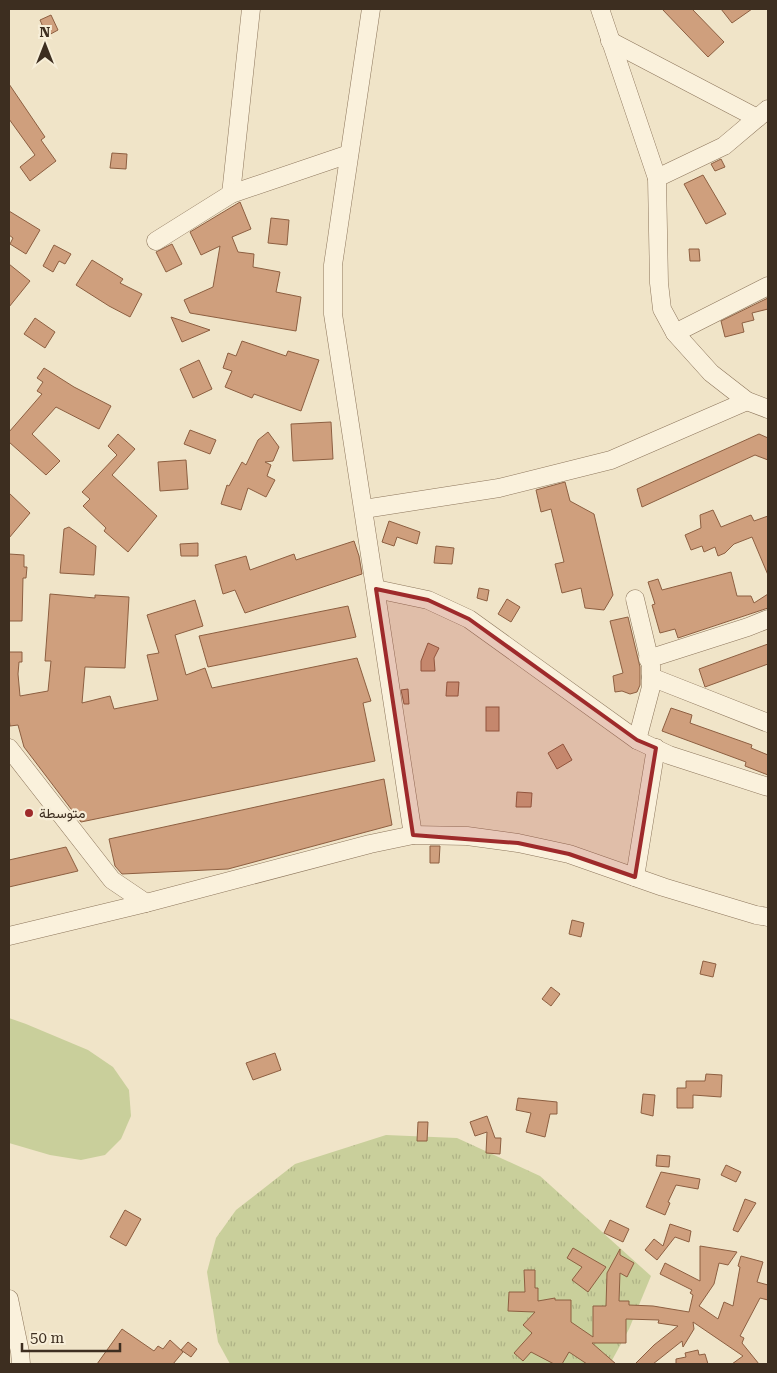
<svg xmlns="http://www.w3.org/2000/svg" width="777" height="1373" font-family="'Roboto Serif',Vazirmatn,serif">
  <defs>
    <pattern id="grass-tufts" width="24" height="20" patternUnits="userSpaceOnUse" patternTransform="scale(1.25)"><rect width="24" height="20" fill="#c9cf9b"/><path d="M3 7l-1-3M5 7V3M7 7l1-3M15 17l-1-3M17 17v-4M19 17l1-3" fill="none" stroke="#aeb285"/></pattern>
  </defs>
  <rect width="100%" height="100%" fill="#f0e4c8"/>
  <polygon fill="url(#grass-tufts)" points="386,1135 457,1138 540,1176 651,1276 629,1329 610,1364 230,1364 218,1342 207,1272 216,1238 236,1210 295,1164"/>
  <polygon fill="#c9cf9b" points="9,1018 26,1024 88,1050 113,1067 129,1090 131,1116 121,1139 105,1155 81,1160 50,1155 9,1143"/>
  <g fill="#cf9f7d" stroke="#8d5f41">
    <polygon points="662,9 692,9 724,42 708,57"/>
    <polygon points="721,9 752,9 732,23"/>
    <polygon points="51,15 58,30 47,36 40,20"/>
    <polygon points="9,84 45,137 41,140 56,161 30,181 20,167 35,155 9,119"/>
    <polygon points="112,153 127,154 126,169 110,168"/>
    <polygon points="721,159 725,167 715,171 711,164"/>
    <polygon points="703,175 726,214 706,224 684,184"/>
    <polygon points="240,202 251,229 232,237 238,252 254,254 253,267 280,272 276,292 301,297 296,331 190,313 184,300 213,287 220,246 201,255 190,232"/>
    <polygon points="9,211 40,230 26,254 10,244 13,238 9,235"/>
    <polygon points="271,218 289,220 287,245 268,243"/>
    <polygon points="172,244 182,264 166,272 156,252"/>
    <polygon points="54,245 71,254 65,264 59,261 53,272 43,266"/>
    <polygon points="689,249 699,249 700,261 690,261"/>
    <polygon points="92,260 123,279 120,283 142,294 130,317 109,306 76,285"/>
    <polygon points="9,264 30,281 9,307"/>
    <polygon points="768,298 768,309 752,313 754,320 742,323 744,332 725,337 721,321"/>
    <polygon points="171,317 210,330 182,342"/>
    <polygon points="35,318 55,332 45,348 24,334"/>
    <polygon points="242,341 286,356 288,351 319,360 301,411 254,394 252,398 225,387 232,371 223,368 228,353 236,356"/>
    <polygon points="199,360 212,389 193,398 180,369"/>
    <polygon points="44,368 74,387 111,406 99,429 56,407 32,434 60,461 46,475 9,442 9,432 42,394 37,391 43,382 37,378"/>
    <polygon points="331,422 333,459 293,461 291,424"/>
    <polygon points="190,430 216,440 210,454 184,444"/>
    <polygon points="268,432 279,447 273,461 265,462 271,465 267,476 275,480 266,497 248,488 241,510 221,504 227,485 229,486 242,462 246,465 258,440"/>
    <polygon points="118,434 135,449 112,475 157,516 128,552 104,531 106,528 83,506 90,499 82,492 117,455 108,446"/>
    <polygon points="759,434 768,438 768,460 755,455 642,507 637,489"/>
    <polygon points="186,460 188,489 160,491 158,462"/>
    <polygon points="565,482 570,501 594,514 613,595 604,610 585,608 581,588 562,593 555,564 564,562 551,509 541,512 536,490"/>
    <polygon points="9,493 30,513 9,538"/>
    <polygon points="713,510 721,527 751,515 754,521 768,516 768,575 752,537 734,544 725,553 718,556 715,547 704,552 702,546 691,550 685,535 701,528 700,515"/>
    <polygon points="389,521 420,532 417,544 397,537 394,546 382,542"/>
    <polygon points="69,527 96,546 94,575 60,573 64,529"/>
    <polygon points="354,541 359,556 362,574 245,613 235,590 223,594 215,565 246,556 250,570 294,554 296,560"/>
    <polygon points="198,543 198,556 181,556 180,544"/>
    <polygon points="436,546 454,548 452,564 434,563"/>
    <polygon points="9,554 24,555 24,567 27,567 26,578 23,578 22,621 9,621"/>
    <polygon points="731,572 737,596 751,596 754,603 768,594 768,608 678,638 675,629 660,633 652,605 655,604 648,582 658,579 662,590"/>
    <polygon points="479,588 489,590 487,601 477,598"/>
    <polygon points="50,594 95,598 95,595 129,597 125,668 85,667 82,703 110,696 114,709 158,700 147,655 159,653 147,615 195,600 203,626 175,635 186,675 205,668 212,688 357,658 371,701 363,703 375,761 81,822 24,747 18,725 10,726 9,718 9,652 22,652 22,662 19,662 18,674 20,696 48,691 51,661 45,661"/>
    <polygon points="507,599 520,607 511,622 498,614"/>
    <polygon points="348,606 356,637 208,667 199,636"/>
    <polygon points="628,617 640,667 640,685 637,692 630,694 622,691 615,692 613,676 623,673 610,621"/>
    <polygon points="428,643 439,648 434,658 435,671 421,671 421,661"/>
    <polygon points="768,644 768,664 705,687 699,669"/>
    <polygon points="447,682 459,682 458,696 446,696"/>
    <polygon points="408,689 409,704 404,704 401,690"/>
    <rect x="486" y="707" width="13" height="24"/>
    <polygon points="671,708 692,715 690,723 752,745 751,748 768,755 768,775 745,766 746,762 662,731"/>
    <polygon points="563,744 572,760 557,769 548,753"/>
    <polygon points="384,779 392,825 228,869 122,874 115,866 109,839"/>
    <polygon points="517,792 532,793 531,807 516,807"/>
    <polygon points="430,846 440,846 439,863 430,863"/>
    <polygon points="66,847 78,871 9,887 9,860"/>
    <polygon points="572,920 584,923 581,937 569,934"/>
    <polygon points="703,961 716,964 713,977 700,974"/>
    <polygon points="551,987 560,994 551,1006 542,999"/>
    <polygon points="275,1053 281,1070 253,1080 246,1063"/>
    <polygon points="706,1074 722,1075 721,1097 693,1095 693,1108 677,1108 677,1088 686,1088 686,1081 705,1081"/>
    <polygon points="643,1094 655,1095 653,1116 641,1113"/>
    <polygon points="518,1098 557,1102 557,1114 550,1114 545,1137 526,1132 531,1113 516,1110"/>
    <polygon points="487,1116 495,1138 501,1138 500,1154 486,1153 487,1132 475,1136 470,1122"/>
    <polygon points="418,1122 428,1122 427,1141 417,1141"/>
    <polygon points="657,1155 670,1156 669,1167 656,1166"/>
    <polygon points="726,1165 741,1172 736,1182 721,1175"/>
    <polygon points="661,1172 700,1179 698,1189 676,1185 668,1202 670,1203 665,1215 646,1207"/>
    <polygon points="745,1199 756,1203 738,1232 733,1230"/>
    <polygon points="125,1210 141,1219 126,1246 110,1237"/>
    <polygon points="610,1220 629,1229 623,1242 604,1233"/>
    <polygon points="670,1224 691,1231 689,1242 675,1237 657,1260 645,1250 654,1239 663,1246"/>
    <polygon points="700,1246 737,1252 728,1265 719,1263 714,1284 699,1306 718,1319 724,1302 733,1306 740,1267 738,1266 741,1256 763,1262 757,1282 768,1285 768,1300 760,1298 740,1336 744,1338 742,1343 759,1364 732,1364 743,1356 693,1322 694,1329 683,1347 682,1341 653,1364 635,1364 654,1345 678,1326 658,1323 659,1320 626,1319 626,1343 592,1343 616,1364 587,1364 569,1352 562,1364 554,1364 531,1352 523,1361 514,1353 532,1333 523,1325 535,1312 508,1311 509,1292 525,1292 524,1270 535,1270 535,1288 538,1288 538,1301 555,1298 555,1300 571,1300 571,1322 593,1337 593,1306 606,1306 607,1273 620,1249 620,1255 634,1263 627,1277 620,1273 619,1301 629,1301 629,1305 653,1306 689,1312 693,1295 690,1293 692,1290 660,1274 665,1263 700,1281"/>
    <polygon points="573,1248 606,1267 588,1292 572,1280 582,1267 567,1258"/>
    <polygon points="122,1329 154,1351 158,1346 163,1349 170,1340 183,1352 173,1364 97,1364"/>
    <polygon points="188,1342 197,1349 191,1357 181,1350"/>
    <polygon points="698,1350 699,1355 705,1354 708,1364 676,1364 676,1359 686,1357 685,1353"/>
  </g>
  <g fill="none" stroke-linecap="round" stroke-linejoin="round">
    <defs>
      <g id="minor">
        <polyline points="371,9 333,265 333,314 413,835"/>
        <polyline points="600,9 657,178 659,283 662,309 675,333 711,373 747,401 768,409"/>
        <polyline points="610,41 757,118"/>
        <polyline points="657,178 724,146 768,109"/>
        <polyline points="231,194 251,9"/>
        <polyline points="156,241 231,194 349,154"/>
        <polyline points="675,333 768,286"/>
        <polyline points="364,509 499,488 611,460 747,401"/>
        <polyline points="376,589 428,600 469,619 637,740 669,755 768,787"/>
        <polyline points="635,599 651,666 651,687 637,740"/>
        <polyline points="648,659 748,627 768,619"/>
        <polyline points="651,677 768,723"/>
        <polyline points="9,748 112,880 146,903"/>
        <polyline points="635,877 656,748"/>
        <polyline points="9,936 146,903 370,844 413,835 467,836 518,843 569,854 663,887 756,915 768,917"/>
        <polyline points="9,1299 20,1352 21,1364"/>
      </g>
    </defs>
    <use href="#minor" stroke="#8d765c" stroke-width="19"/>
    <use href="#minor" stroke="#faf1dc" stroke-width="18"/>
  </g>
  <path fill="#9e2a2b" fill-opacity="0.2" stroke="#9e2a2b" stroke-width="4" stroke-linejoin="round" d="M376,589l52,11 41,19 168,121 19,8 -21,129 -66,-23 -51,-11 -105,-8z"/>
  <circle fill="#9e2a2b" stroke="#f7eed8" stroke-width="2" cx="29" cy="813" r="5"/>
  <g text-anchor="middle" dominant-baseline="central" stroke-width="4.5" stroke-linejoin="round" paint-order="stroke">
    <g font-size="14" fill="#3d2e20" stroke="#f7eed8" text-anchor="start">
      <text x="39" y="813">متوسطة</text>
    </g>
  </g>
  <rect width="777" height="1373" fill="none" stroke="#3d2e20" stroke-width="20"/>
  <g transform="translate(45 45)" stroke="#f7eed8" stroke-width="4" paint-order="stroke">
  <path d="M0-4L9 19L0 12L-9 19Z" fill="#3d2e20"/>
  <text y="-8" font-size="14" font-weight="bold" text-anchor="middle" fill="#3d2e20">N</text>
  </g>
  <path d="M22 1343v8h98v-8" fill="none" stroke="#3d2e20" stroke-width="2.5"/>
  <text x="30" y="1343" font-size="15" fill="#3d2e20" stroke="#f7eed8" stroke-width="4" paint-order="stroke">50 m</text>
</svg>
